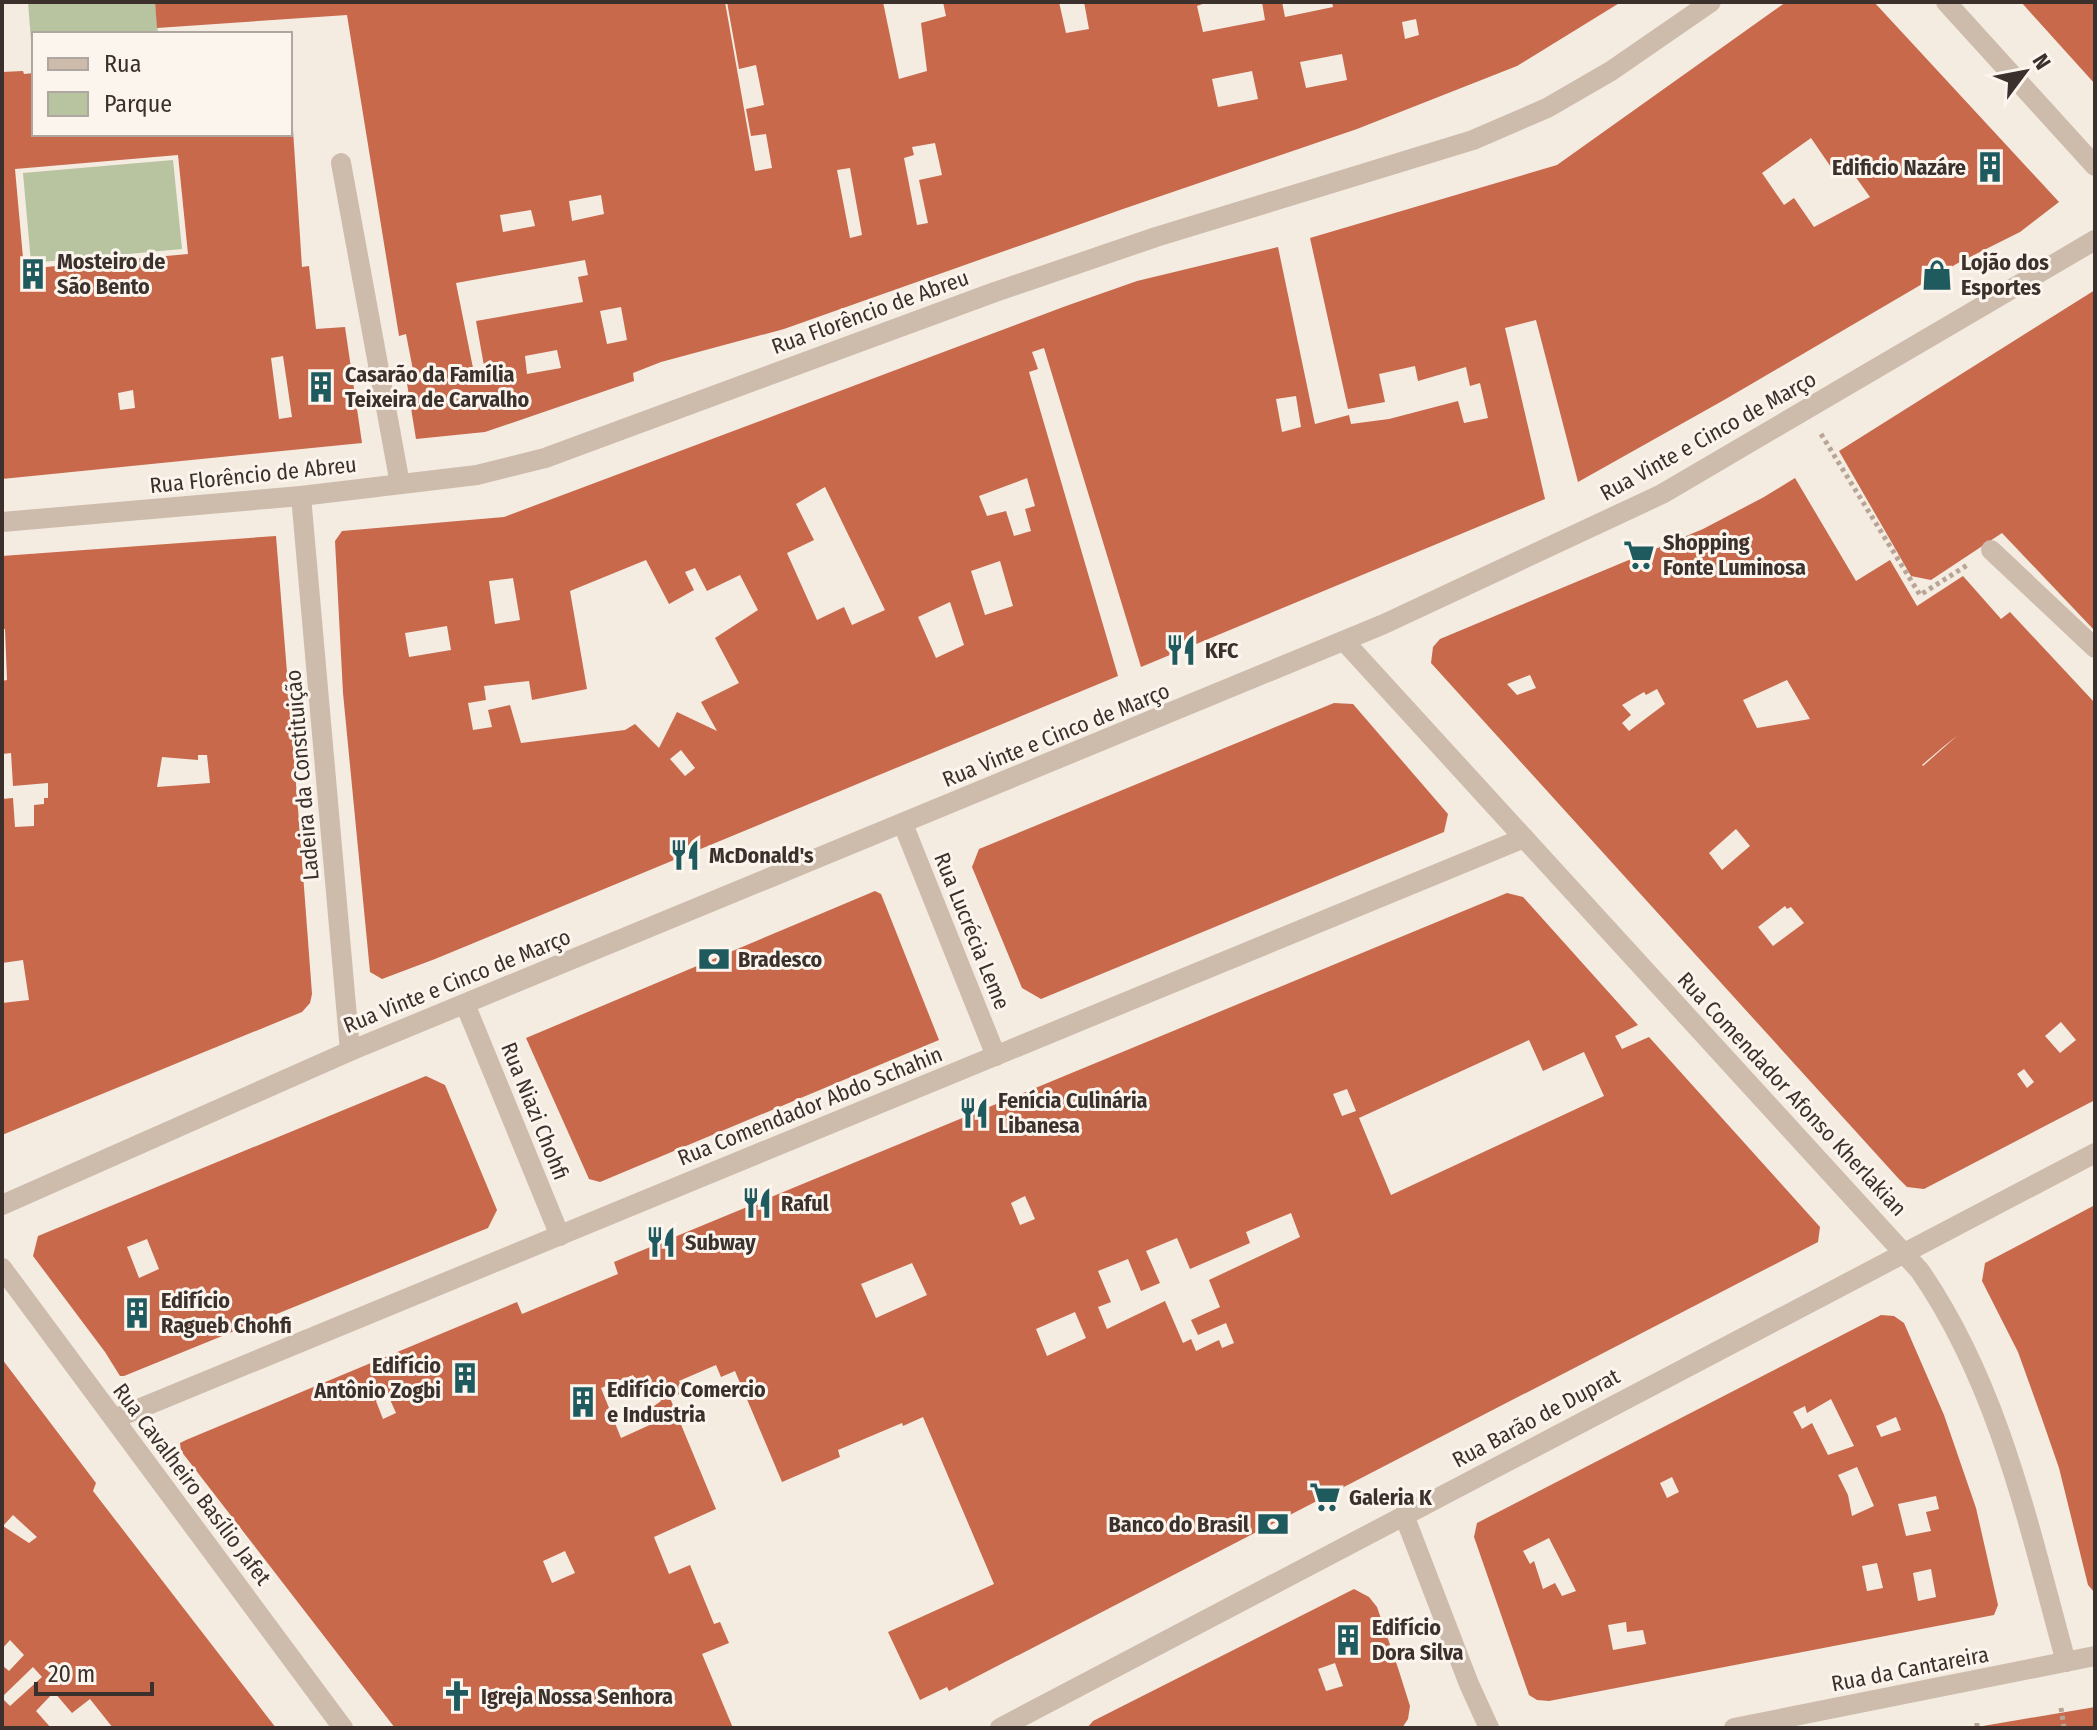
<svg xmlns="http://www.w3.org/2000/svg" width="2097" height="1730" font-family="'Fira Sans Condensed',sans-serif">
  <rect width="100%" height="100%" fill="#f4ebe1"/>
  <g fill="#b8c4a0">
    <polygon points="28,2 155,2 158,34 34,34 34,40 31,40"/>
    <polygon points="173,160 182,249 31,263 23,173"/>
  </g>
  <g fill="#c8694b" fill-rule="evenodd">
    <path d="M155,2h570l30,169 17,-3 -6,-34 -15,2 -5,-27 18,-4 -8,-40 -17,4 -12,-67h156l16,77 28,-8 -6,-48 25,-7 -3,-14h116l7,31 23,-4 -5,-27h124l-11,4 6,26 62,-12 -3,-18h20l3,15 48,-10 -1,-5h289l-104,64 -160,63 -234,80 -339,120 -123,33 -28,11 1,8 -149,51 -69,7 -11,-68 8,-1 -7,-36 -7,2 -52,-321 -190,13zM1416,19l3,16 -14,4 -3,-17zM1342,54l5,26 -41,8 -6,-26zM1252,71l6,28 -40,8 -6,-28zM935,143l7,32 -23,5 9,43 -11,2 -13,-67 10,-3 -2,-8zM850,168l12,67 -12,3 -13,-68zM601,195l3,19 -32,7 -3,-20zM531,210l4,16 -32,6 -3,-17zM585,260l3,15 -10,2 5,25 -107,19 10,56 -11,1 -19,-95zM621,307l6,33 -20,4 -7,-33zM557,350l4,18 -34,6 -2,-18z"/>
    <path d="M1786,2h88l185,200 -39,30 -62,31 -234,137 -146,82 -42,-162 -31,8 40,171 -404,168 -97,-319 -12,4 6,17 -9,3 89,304 -683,283 -53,20 -12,-7 -27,-279 -8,-152 7,-10 162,-14 562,-211 71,-25 141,-34 37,177 34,-9 2,9 38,-5 69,-18 6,22 24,-5 -8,-35 -10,3 -4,-19 -48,14 -3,-15 -36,8 6,28 -37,7 -38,-171 247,-73zM1811,138l24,35 12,-8 23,32 -56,30 -20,-29 -10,7 -22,-32zM1296,396l5,31 -19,5 -6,-33zM1027,478l8,28 -10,3 6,22 -17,5 -8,-25 -19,5 -8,-20zM825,487l60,123 -33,15 -8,-18 -27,13 -30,-67 27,-13 -18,-36zM646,560l23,44 25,-14 -9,-18 10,-4 12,23 33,-16 18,35 -43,28 24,45 -38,19 16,29 -40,-19 -18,36 -24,-24 -10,6 -104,13 -11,-38 -22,5 4,17 -19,3 -5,-27 18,-3 -2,-14 45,-5 3,19 55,-11 -17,-98zM1000,561l13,45 -28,9 -14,-44zM513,578l7,42 -25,4 -6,-43zM950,602l14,43 -28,13 -18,-41zM447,626l4,24 -42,7 -4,-24zM681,750l14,18 -10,8 -15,-17z"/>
    <polygon points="2021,2 2095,2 2095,84"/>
    <path d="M23,71l1,3 10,-1v61h256v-19h2l10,152 7,-1 7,63 29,-2 17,116 -360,36v-407zM178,155l10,99 -164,15 -9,-100zM283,356l9,61 -13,2 -8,-61zM133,390l2,18 -15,2 -2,-17z"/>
    <polygon points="2095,290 2095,631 2002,533 1931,580 1911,576 1839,451"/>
    <path d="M1795,478l61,103 34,-21 27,46 46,-30 38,43 9,-7 85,91v397l-171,89 -17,-2 -9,-9 -467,-515 2,-16 7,-8 263,-110 61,-32zM1530,675l6,13 -19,7 -10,-11zM1787,680l23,39 -53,9 -14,-28zM1657,689l8,15 -36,27 -7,-8 9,-8 -9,-10 22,-13 2,3zM1958,735l-35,31 -1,-1 21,-18zM1736,829l14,17 -28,24 -13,-17zM1785,906l2,3 4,-2 13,16 -31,23 -15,-19zM2061,1022l15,18 -16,13 -15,-17zM2024,1069l10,13 -7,6 -10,-14z"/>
    <path d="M276,536l24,298 12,160 -2,9 -8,9 -300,123v-132l27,-3 -6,-40 -21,3v-164l11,-1 2,29 19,-1v-21l10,-1v-6h4v-15l-35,3 -2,-33 -9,1v-73l5,-1 -2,-51h-3v-73zM198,755h9l3,28 -53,4 5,-30 36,3z"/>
    <polygon points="1334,703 1353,704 1448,814 1444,832 1041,999 1022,988 972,867 979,849"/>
    <polygon points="875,891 881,894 939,1040 600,1182 589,1179 526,1038"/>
    <path d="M1507,893l16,4 115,128 -23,11 7,13 27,-12 171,190 -2,15 -869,449 -2,-4 -27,13 -32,-68 106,-48 -71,-167 -20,9 -1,-3 -64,27 2,7 -58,25 -47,-111 -14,6 -5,-12 -37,16 5,11 -14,6 46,111 -62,28 15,37 21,-9 24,59 6,-2 9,21 -27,11 31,74h-338l-214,-277 -1,-8 6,-3 331,-138 5,12 96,-40 -4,-12zM1529,1040l14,31 41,-19 20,44 -213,99 -32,-77zM1347,1089l9,22 -14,5 -9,-22zM1025,1196l10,23 -15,6 -9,-22zM1291,1213l9,24 -91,43 11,27 -29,13 7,15 28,-12 8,20 -12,5 -3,-8 -23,11 -5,-12 -8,4 -18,-42 -58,28 -9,-22 13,-5 -13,-31 30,-12 13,32 19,-8 -14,-32 31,-13 13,31 60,-26 -4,-11zM912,1263l15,32 -51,23 -15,-34zM1075,1312l11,26 -39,18 -11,-27zM633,1375l5,12 7,-3 4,8 7,-3 5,12 -14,10 5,13 -31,14 -20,-50zM388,1395l8,18 -13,6 -7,-18zM565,1551l10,22 -23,10 -9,-22z"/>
    <path d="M426,1076l19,9 52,125 -9,18 -364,148h-4l-15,-24 -72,-96 5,-20zM147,1239l12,30 -20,9 -12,-31z"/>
    <polygon points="2095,1205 2095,1593 2088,1585 2059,1468 2041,1416 2018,1352 1982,1281 1985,1263"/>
    <path d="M1881,1315l13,1 10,7 40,92 32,93 22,97 -4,10 -445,86 -12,-1 -8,-5 -55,-158 3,-14zM1831,1399l23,47 -26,9 -16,-32 -10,6 -9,-17 12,-6 2,7zM1896,1417l5,13 -20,7 -5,-11zM1857,1467l17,39 -22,10 -4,-21 -10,-20zM1672,1477l7,15 -12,6 -7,-15zM1936,1496l3,13 -13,3 5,19 -25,5 -8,-32zM1549,1538l27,53 -14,5 -7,-13 -12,6 -9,-28 -4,3 -7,-13zM1877,1563l6,25 -16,3 -5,-25zM1931,1569l5,28 -18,4 -5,-28zM1626,1622l1,10 16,-2 3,14 -33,6 -5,-25z"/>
    <path d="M2,1359l94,124 -3,8 183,237h-163l-23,-29 -18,14 -18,-21 -18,19 15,17h-49v-30l8,8 32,-29 -9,-10 -31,30v-32l7,6 15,-16 -14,-15 -8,9zM13,1515l24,22 -8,6 -26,-17z"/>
    <path d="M1354,1589l15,8 8,10 21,61 12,38 -2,13 -6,9h-315l6,-7zM1335,1663l8,23 -17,5 -8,-22z"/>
    <polygon points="2095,1707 2095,1728 1983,1728 1983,1726"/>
  </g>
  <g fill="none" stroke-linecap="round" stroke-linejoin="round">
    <g stroke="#b9a596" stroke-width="5" stroke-dasharray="4 4" stroke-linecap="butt">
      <polyline points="1821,434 1920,595 1969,564"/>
      <polyline points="2061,1708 2064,1728"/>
      <polyline points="1977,1723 1977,1728"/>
    </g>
    <g stroke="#cdbbac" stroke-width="20">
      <polyline points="1946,2 2095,166"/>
      <polyline points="341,163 400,484"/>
      <polyline points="301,496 350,1051"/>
      <polyline points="2,522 301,496 477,475 545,458 995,292 1156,237 1473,140 1547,108 1611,71 1711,2"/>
      <polyline points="1991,550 2095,648"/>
      <path d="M1344,641l576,630c80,116 109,257 146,391"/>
      <polyline points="903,824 996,1056"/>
      <polyline points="465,1004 560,1236"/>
      <polyline points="2,1205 350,1051 1384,624 1662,494 2095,240"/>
      <polyline points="2,1268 343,1728"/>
      <polyline points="114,1419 1524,838"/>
      <polyline points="1404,1515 1469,1684 1489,1728"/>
      <polyline points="1000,1728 2095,1153"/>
      <polyline points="1734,1728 2095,1656"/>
    </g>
  </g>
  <defs>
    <symbol id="building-bare" viewBox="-9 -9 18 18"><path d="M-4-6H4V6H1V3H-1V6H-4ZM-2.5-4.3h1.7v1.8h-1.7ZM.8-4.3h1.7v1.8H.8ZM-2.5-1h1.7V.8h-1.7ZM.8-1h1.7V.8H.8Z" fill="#1f5a5e" stroke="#fbf5ee" stroke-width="2.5" paint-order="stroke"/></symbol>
    <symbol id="shop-bare" viewBox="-9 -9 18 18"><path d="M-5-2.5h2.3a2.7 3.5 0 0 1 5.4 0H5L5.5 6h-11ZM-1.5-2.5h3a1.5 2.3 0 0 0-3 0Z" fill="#1f5a5e" stroke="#fbf5ee" stroke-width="2.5" paint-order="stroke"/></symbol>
    <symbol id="supermarket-bare" viewBox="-9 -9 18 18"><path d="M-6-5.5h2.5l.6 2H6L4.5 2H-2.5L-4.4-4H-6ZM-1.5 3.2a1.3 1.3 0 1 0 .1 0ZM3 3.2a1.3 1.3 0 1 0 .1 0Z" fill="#1f5a5e" stroke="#fbf5ee" stroke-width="2.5" paint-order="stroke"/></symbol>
    <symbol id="restaurant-bare" viewBox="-9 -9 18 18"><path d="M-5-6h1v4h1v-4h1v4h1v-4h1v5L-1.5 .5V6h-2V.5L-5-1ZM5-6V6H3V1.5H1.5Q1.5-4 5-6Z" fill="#1f5a5e" stroke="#fbf5ee" stroke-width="2.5" paint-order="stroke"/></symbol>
    <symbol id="bank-bare" viewBox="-9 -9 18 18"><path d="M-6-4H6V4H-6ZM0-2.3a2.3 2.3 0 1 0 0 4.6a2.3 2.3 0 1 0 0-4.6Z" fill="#1f5a5e" stroke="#fbf5ee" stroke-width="2.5" paint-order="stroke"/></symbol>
    <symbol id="church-bare" viewBox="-9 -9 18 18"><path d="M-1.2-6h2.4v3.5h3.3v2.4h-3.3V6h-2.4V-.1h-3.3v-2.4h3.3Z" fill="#1f5a5e" stroke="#fbf5ee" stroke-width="2.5" paint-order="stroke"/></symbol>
  </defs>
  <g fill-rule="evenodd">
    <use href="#building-bare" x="1968" y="145" width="44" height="44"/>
    <use href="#building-bare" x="11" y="252" width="44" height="44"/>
    <use href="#shop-bare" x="1915" y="253" width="44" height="44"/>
    <use href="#building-bare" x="299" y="365" width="44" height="44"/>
    <use href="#supermarket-bare" x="1617" y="533" width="44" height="44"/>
    <use href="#restaurant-bare" x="1159" y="628" width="44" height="44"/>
    <use href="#restaurant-bare" x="663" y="833" width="44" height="44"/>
    <use href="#bank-bare" x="692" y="937" width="44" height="44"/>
    <use href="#restaurant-bare" x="952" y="1091" width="44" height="44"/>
    <use href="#restaurant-bare" x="735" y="1181" width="44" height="44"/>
    <use href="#restaurant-bare" x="639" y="1220" width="44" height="44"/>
    <use href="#building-bare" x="115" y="1291" width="44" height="44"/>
    <use href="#building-bare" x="443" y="1356" width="44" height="44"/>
    <use href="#building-bare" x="561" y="1380" width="44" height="44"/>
    <use href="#supermarket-bare" x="1303" y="1475" width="44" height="44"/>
    <use href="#bank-bare" x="1251" y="1502" width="44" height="44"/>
    <use href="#building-bare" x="1326" y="1618" width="44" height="44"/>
    <use href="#church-bare" x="435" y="1674" width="44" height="44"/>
  </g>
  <g text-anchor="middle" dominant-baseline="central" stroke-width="6" stroke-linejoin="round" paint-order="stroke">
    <g font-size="22" font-weight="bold" fill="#3b302b" stroke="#fbf5ee" text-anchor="start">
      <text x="1966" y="167" text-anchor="end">Edificio Nazáre</text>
      <text x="57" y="261">Mosteiro de<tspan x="57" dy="25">São Bento</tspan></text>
      <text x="1961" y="262">Lojão dos<tspan x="1961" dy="25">Esportes</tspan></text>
      <text x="345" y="374">Casarão da Família<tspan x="345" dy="25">Teixeira de Carvalho</tspan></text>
      <text x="1663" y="542">Shopping<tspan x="1663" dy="25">Fonte Luminosa</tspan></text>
      <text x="1205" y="650">KFC</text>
      <text x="709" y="855">McDonald's</text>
      <text x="738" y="959">Bradesco</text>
      <text x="998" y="1100">Fenícia Culinária<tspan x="998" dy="25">Libanesa</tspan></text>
      <text x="781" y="1203">Raful</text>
      <text x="685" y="1242">Subway</text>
      <text x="161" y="1300">Edifício<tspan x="161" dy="25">Ragueb Chohfi</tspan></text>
      <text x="441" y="1365" text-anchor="end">Edifício<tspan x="441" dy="25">Antônio Zogbi</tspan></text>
      <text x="607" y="1389">Edifício Comercio<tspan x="607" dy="25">e Industria</tspan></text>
      <text x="1349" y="1497">Galeria K</text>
      <text x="1249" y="1524" text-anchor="end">Banco do Brasil</text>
      <text x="1372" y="1627">Edifício<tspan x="1372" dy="25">Dora Silva</tspan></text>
      <text x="481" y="1696">Igreja Nossa Senhora</text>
    </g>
    <g font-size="22" fill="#3b302b" stroke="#fbf5ee">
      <text transform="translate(870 312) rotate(-20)">Rua Florêncio de Abreu</text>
      <text transform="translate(1708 436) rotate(-29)">Rua Vinte e Cinco de Março</text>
      <text transform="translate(253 475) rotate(-6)">Rua Florêncio de Abreu</text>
      <text transform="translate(1056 735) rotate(-22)">Rua Vinte e Cinco de Março</text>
      <text transform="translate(302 775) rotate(-95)">Ladeira da Constituição</text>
      <text transform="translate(972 931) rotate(68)">Rua Lucrécia Leme</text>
      <text transform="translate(457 981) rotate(-22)">Rua Vinte e Cinco de Março</text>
      <text transform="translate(1792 1094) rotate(47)">Rua Comendador Afonso Kherlakian</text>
      <text transform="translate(810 1106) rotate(-22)">Rua Comendador Abdo Schahin</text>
      <text transform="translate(535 1111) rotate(68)">Rua Niazi Chohfi</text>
      <text transform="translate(1536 1418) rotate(-28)">Rua Barão de Duprat</text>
      <text transform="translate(192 1484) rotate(53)">Rua Cavalheiro Basílio Jafet</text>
      <text transform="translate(1910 1669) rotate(-11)">Rua da Cantareira</text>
    </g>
  </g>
  <rect width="2097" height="1730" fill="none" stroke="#3b302b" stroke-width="8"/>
  <rect x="32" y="32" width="260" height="104" fill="#fbf5ee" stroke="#aea6a0" stroke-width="2"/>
  <rect x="48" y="58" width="40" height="12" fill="#cdbbac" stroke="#aea6a0" stroke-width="2"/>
  <text x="104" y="72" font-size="24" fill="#3b302b">Rua</text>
  <rect x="48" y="92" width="40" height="24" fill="#b8c4a0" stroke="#aea6a0" stroke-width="2"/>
  <text x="104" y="112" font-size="24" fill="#3b302b">Parque</text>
  <g transform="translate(2025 72) rotate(58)" stroke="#fbf5ee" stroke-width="6" paint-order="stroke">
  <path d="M0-6L14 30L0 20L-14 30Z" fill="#3b302b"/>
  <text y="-12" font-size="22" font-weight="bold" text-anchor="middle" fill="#3b302b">N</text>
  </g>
  <path d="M36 1682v12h116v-12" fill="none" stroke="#3b302b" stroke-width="4"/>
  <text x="48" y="1682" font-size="24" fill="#3b302b" stroke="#fbf5ee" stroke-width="6" paint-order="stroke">20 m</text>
</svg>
